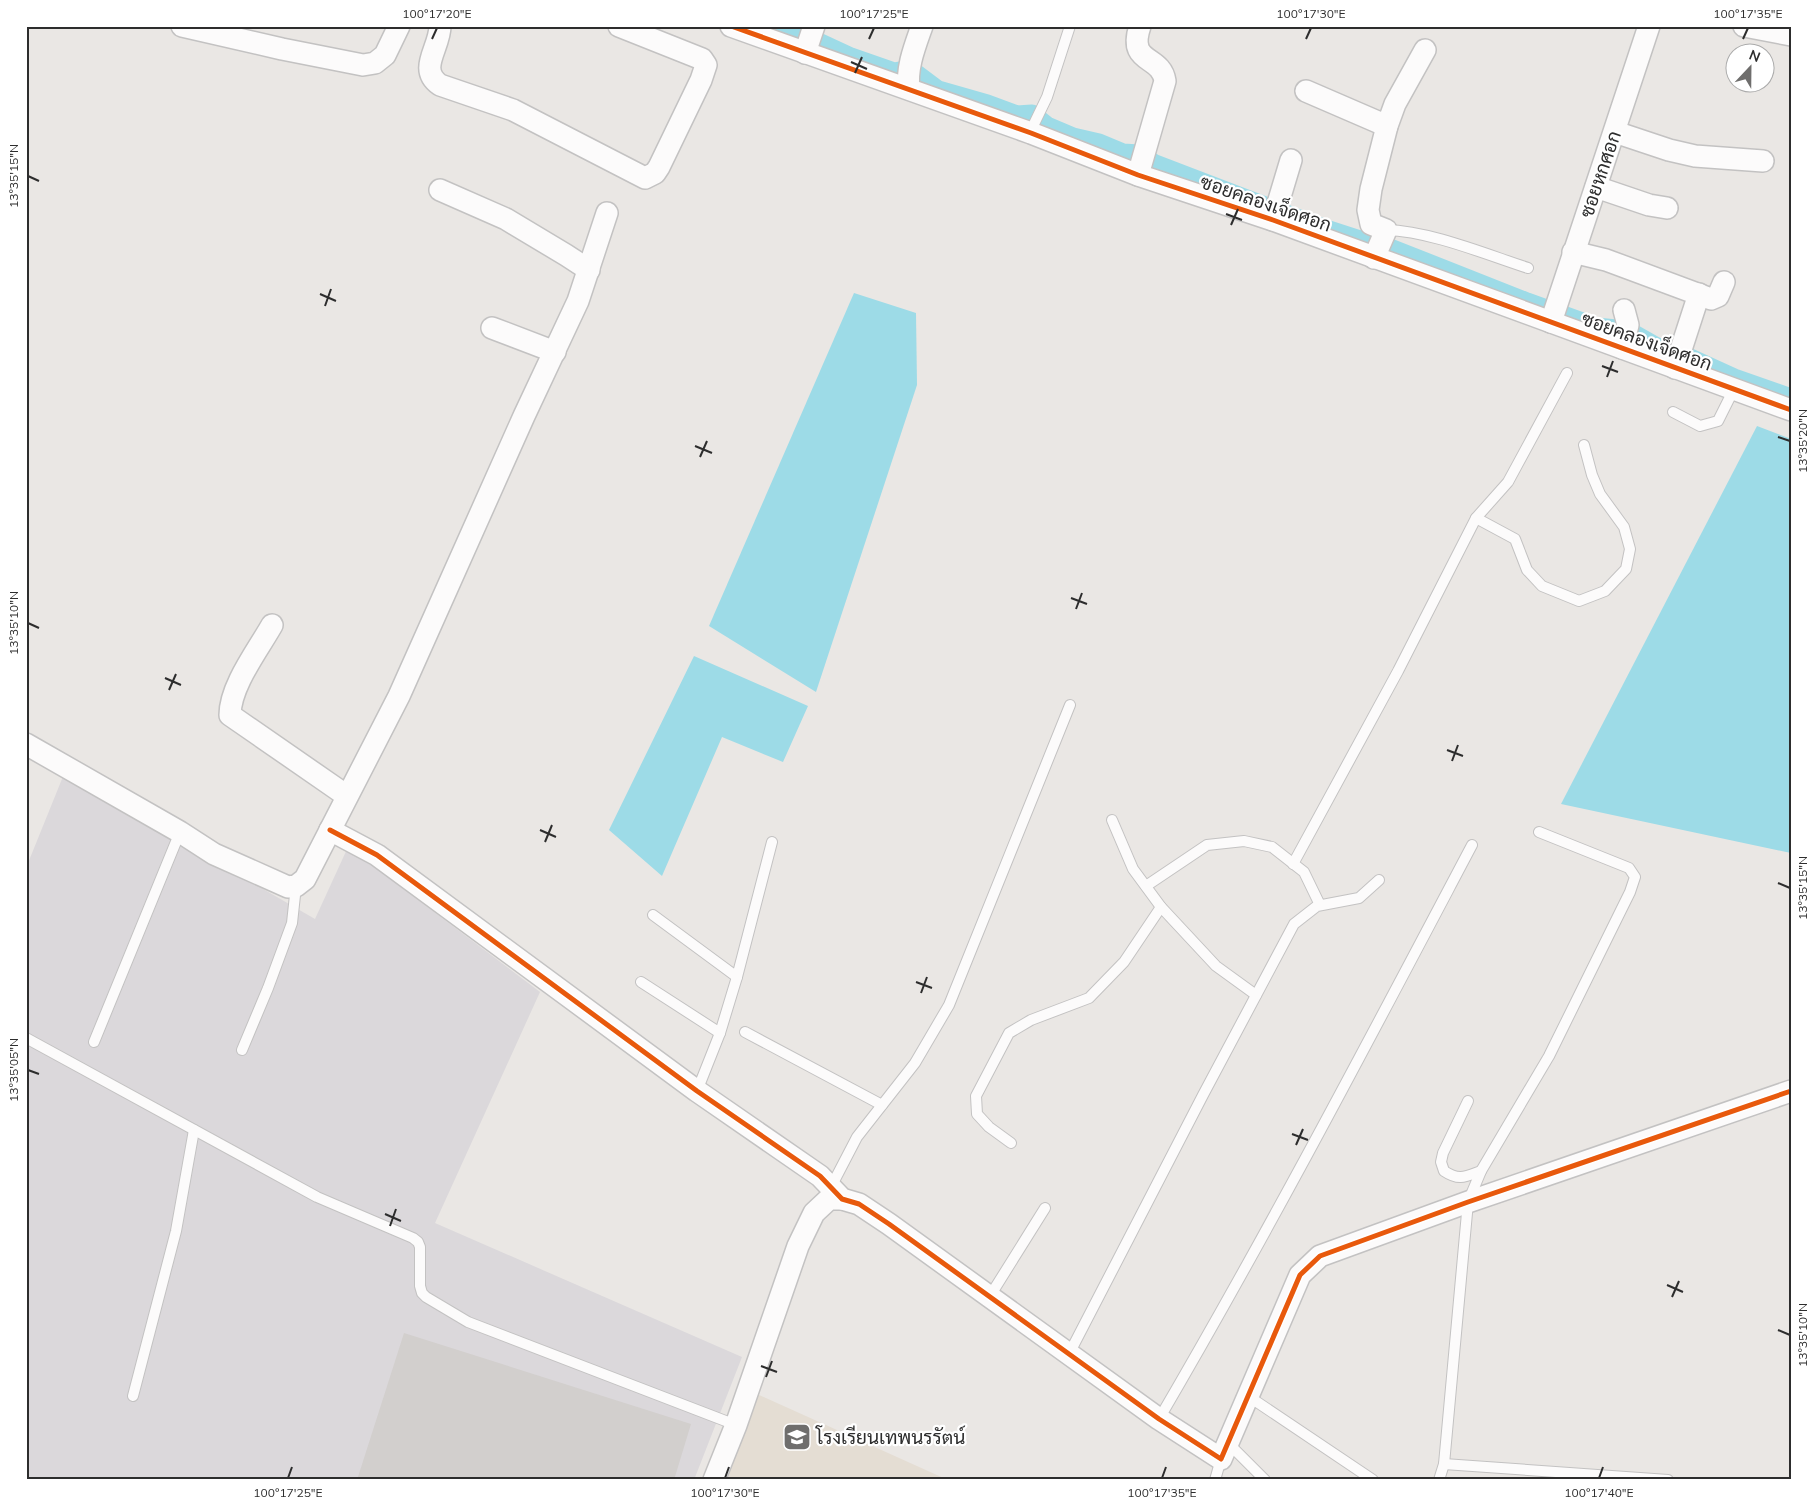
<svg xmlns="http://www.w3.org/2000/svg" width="1817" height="1506" font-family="Mulish,Sarabun,sans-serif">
  <rect width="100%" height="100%" fill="#eae7e4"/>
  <polygon fill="#dbd8db" points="64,774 315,919 348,847 540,992 435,1223 742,1357 694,1480 26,1480 26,868"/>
  <polygon fill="#e4ddd3" points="757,1394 948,1480 725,1480"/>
  <g fill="#9ddbe7">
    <polygon points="854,293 916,313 917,385 816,692 709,626"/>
    <polygon points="1757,426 1791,439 1791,853 1561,804"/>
    <polygon points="694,656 808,706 783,762 722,737 662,876 609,830"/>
  </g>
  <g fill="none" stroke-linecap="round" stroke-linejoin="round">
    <polyline stroke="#9ddbe7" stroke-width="19" points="763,26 801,38 810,38 851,57 894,72 910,69 938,90 987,104 1017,115 1032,114 1047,126 1073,137 1099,143 1123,153 1139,154 1155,164 1320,227 1357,239 1380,244 1527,302 1596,327 1627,330 1657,347 1679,353 1734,378 1791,398"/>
  </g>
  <polygon fill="#d2cfcd" points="404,1333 691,1424 674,1480 357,1480"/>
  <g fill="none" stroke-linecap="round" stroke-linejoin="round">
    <defs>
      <g id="lane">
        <polyline points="1031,133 1034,124 1047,97 1070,26"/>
        <path d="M1386,230c44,1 99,24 142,38"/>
        <polyline points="1673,412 1700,426 1718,421 1734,389"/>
        <polyline points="1476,518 1515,539 1527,570 1542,586 1579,601 1605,591 1626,569 1630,549 1624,527 1600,494 1592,475 1584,445"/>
        <polyline points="1112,820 1133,869 1161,907 1216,966 1256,995"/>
        <polyline points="1293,864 1398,671 1476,518 1508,482 1567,373"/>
        <polyline points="1146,886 1207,845 1244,841 1272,847 1304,872 1320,905"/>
        <polyline points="653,915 737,977"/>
        <polyline points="641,982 720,1033"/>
        <polyline points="745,1032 882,1105"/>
        <polyline points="26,1038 317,1197 413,1238 418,1242 420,1247 420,1286 422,1293 426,1297 468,1322 736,1425"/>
        <polyline points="94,1042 180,832"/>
        <polyline points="242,1050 268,988 292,923 296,886"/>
        <polyline points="697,1091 720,1033 737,977 772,842"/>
        <path d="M1468,1101l-25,52 -2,9 3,9c15,10 21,6 37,0"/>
        <polyline points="1011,1143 989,1127 977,1114 976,1096 1009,1033 1031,1020 1089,998 1124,962 1161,907"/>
        <polyline points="831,1187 857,1137 915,1063 949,1005 1070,705"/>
        <polyline points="990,1296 1045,1208"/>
        <polyline points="1069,1354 1203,1095 1294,924 1317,906 1359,898 1379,880"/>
        <polyline points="133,1396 176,1231 194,1130"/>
        <polyline points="1248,1396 1373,1480"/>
        <path d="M1159,1419c110,-188 211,-381 313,-574"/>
        <polyline points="1228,1443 1265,1480"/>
        <polyline points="1444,1464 1668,1480"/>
        <polyline points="1215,1480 1221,1459"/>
        <polyline points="1439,1480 1444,1464 1468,1202 1481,1171 1549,1056 1630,892 1635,877 1629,868 1539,832"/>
      </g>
      <g id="street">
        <polyline points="182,26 282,49 363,65 375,63 385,55 399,26"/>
        <path d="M440,26c0,22 -23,43 0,59l73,25 132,68 10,-5 4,-6 42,-87 5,-15 -4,-6 -83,-33"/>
        <polyline points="731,26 1031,133 1138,175 1273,220 1791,410"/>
        <polyline points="1744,26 1791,35"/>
        <polyline points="805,53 814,26"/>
        <path d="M909,89c-3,-21 6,-43 13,-63"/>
        <polyline points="1306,91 1387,126"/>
        <polyline points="1615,132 1669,150 1695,156 1763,161"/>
        <path d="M1138,175l27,-94c-4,-27 -38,-16 -25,-55"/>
        <polyline points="1596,187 1649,205 1667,208"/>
        <polyline points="440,190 506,219 566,255 589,270"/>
        <polyline points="1273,220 1291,160"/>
        <polyline points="1573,252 1606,260 1711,299 1718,296 1724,282"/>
        <polyline points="1374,258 1386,230 1371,224 1368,210 1371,189 1387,126 1395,104 1425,50"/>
        <polyline points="1551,322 1649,26"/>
        <polyline points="492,328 555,352"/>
        <polyline points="1622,348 1628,325 1624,310"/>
        <polyline points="1675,368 1699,294"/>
        <path d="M272,625c-14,25 -42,61 -42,90l117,81"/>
        <polyline points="26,744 180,832 214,854 288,887 296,886 305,879 399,696 524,416 578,301 607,213"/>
        <polyline points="330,830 377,855 697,1091 820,1176 842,1199 859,1204 889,1224 1159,1419 1221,1459 1300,1275 1320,1256 1468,1202 1791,1091"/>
        <polyline points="714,1480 736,1425 798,1246 814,1213 829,1199 842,1199"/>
      </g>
    </defs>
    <use href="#lane" stroke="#c3c2c2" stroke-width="12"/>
    <use href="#street" stroke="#c3c2c2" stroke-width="24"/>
    <use href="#lane" stroke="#fcfbfb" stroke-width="10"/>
    <use href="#street" stroke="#fcfbfb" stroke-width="21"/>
    <defs>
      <g id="cycleway">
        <polyline points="731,26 1031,133 1138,175 1273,220 1791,410"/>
        <polyline points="330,830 377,855 697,1091 820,1176 842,1199 859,1204 889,1224 1159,1419 1221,1459 1300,1275 1320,1256 1468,1202 1791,1091"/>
      </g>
    </defs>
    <use href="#cycleway" stroke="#fff" stroke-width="8"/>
    <use href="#cycleway" stroke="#e8590c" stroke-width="5"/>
  </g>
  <path fill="none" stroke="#2d2d2d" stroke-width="2" d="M432,39l5,-11M869,39l5,-11M1306,39l5,-11M1743,39l5,-11M851,62l16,7M855,73l7,-16M28,176l11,5M1226,214l16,6M1231,225l7,-16M320,294l16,7M325,306l6,-17M1602,366l16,6M1607,377l6,-16M1778,437l12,4M695,446l17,7M700,457l7,-16M1071,598l16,6M1076,609l6,-16M28,623l11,5M165,678l16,7M169,690l7,-16M1447,750l16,6M1452,761l6,-16M540,830l16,7M545,842l7,-17M1778,883l12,5M916,982l16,6M921,993l6,-16M28,1070l11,4M1292,1134l16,6M1296,1145l7,-16M385,1214l16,7M390,1226l6,-17M1667,1285l16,7M1672,1297l7,-16M1778,1330l12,5M761,1366l16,6M766,1377l6,-16M288,1478l4,-11M725,1478l4,-11M1162,1478l4,-11M1599,1478l4,-11"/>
  <defs>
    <symbol id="school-square" viewBox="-11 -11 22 22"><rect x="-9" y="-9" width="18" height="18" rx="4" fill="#6f6e6d" stroke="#fff"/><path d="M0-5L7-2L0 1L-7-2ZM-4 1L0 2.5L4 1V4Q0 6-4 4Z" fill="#fff"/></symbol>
  </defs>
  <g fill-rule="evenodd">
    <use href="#school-square" x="781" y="1421" width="32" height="32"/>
  </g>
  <g text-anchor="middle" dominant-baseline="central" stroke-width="4.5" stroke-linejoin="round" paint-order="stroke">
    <g font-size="19" fill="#2d2d2d" stroke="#fff">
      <text transform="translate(1600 174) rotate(-71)">ซอยหกศอก</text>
      <text transform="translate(1266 203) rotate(19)">ซอยคลองเจ็ดศอก</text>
      <text transform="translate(1647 341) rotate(20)">ซอยคลองเจ็ดศอก</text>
    </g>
    <g font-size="19" fill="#2d2d2d" stroke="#fff" text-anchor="start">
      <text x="816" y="1437">โรงเรียนเทพนรรัตน์</text>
    </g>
  </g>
  <rect width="1817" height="1506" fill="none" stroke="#ffffff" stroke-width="55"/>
  <g transform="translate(1750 68) rotate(22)"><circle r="24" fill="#ffffff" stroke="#ababab"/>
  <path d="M0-4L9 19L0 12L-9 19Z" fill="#6f6e6d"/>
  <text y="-8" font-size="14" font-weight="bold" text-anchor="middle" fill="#2d2d2d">N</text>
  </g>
  <rect x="28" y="28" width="1762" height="1450" fill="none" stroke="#2d2d2d" stroke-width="2"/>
  <g font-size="12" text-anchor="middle" fill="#2d2d2d">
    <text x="437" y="18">100°17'20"E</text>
    <text x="874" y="18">100°17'25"E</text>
    <text x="1311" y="18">100°17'30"E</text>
    <text x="1748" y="18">100°17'35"E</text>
    <text transform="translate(14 176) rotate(-90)" y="4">13°35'15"N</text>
    <text transform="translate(1803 441) rotate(-90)" y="4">13°35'20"N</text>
    <text transform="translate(14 623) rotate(-90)" y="4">13°35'10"N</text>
    <text transform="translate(1803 888) rotate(-90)" y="4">13°35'15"N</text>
    <text transform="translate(14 1070) rotate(-90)" y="4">13°35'05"N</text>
    <text transform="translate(1803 1335) rotate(-90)" y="4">13°35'10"N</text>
    <text x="288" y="1497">100°17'25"E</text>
    <text x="725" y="1497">100°17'30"E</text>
    <text x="1162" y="1497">100°17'35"E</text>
    <text x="1599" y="1497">100°17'40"E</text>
  </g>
</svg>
